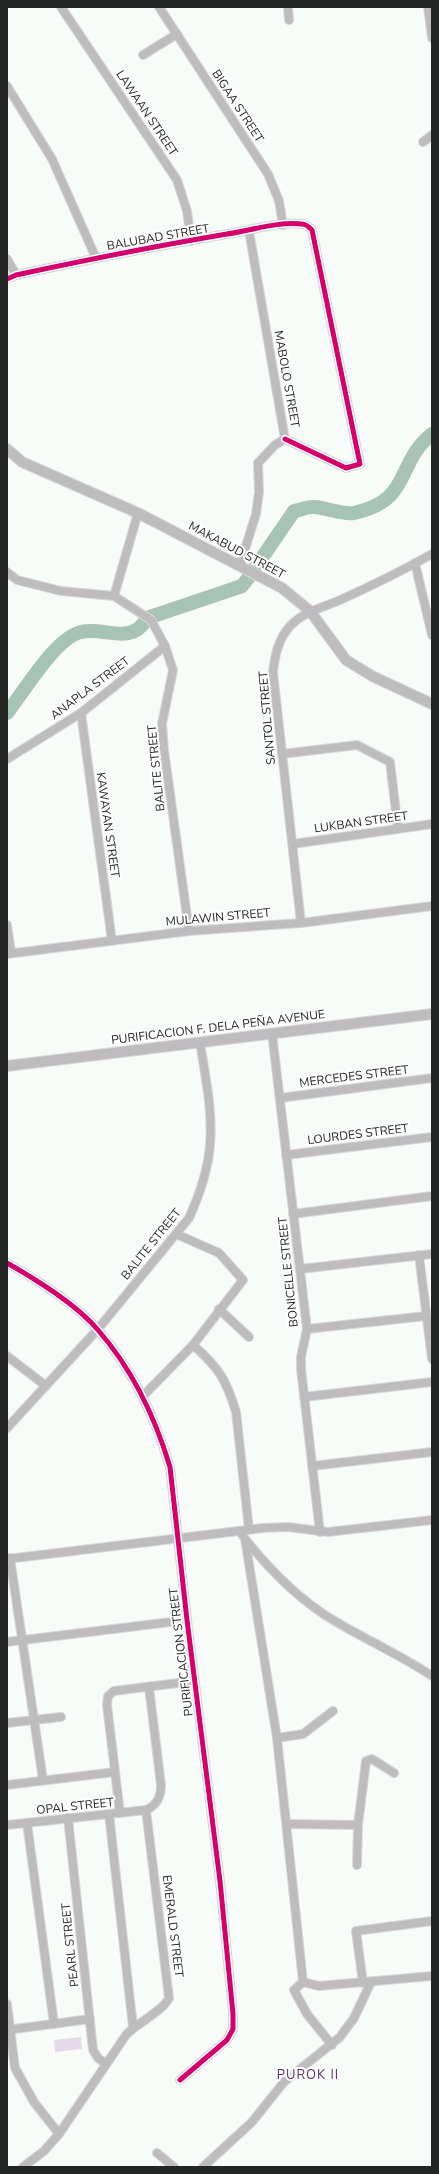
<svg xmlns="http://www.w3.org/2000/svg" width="439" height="2174" font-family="'Nunito Sans',sans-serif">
  <rect width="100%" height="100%" fill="#f7fcf9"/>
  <polygon fill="#e4dbea" points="81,2037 82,2049 55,2052 54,2040"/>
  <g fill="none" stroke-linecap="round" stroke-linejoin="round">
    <g stroke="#a6c3b6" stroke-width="14">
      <path d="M253,571l41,-60c7,-1 15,-5 21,-4 12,1 28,8 39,6 59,-13 41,-50 78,-79"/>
      <polyline points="150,617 242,586 249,577"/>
      <path d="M7,713c17,-21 48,-75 74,-81 23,-6 49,14 65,-12"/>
    </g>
    <defs>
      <g id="minor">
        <polyline points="61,7 177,180 187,211 191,241"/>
        <polyline points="159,7 268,174 279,201 283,225"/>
        <polyline points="288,7 289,20"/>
        <polyline points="428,7 432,38"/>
        <polyline points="143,55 177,34"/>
        <polyline points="7,86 52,159 96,258"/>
        <polyline points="423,142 432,135"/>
        <polyline points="7,259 16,275"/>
        <path d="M7,279l9,-4c70,-15 140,-29 211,-41 23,-3 51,-13 75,-10 4,0 7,3 10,6l48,234 -14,4 -61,-29"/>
        <polyline points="415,563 432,635"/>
        <polyline points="240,565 256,514 259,492 258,463 275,445 285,439 249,231"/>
        <polyline points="7,572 17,580 61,591 114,596 151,620 165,646 173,670 162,724 164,750 189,931"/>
        <polyline points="114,596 138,513"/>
        <polyline points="81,713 112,941"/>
        <polyline points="282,754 357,745 390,762 398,829"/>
        <polyline points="7,759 81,713 165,646"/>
        <polyline points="293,844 432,824"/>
        <path d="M301,923l-28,-251c2,-17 5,-33 18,-47 14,-14 31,-17 49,-25 31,-14 62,-29 92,-46"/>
        <polyline points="7,925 11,953"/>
        <polyline points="7,954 189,931 301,923 432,906"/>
        <polyline points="272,1033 307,1329 301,1357 301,1369 320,1532"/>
        <polyline points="280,1098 432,1078"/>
        <polyline points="286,1155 432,1137"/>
        <polyline points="293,1214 432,1196"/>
        <polyline points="419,1255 432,1359"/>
        <path d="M7,1263c30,17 69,41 91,67 35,40 57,87 72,137l17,153 33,261 13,133v15l-6,11 -47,40"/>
        <polyline points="300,1269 432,1254"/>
        <polyline points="219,1309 249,1337"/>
        <polyline points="307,1329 426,1316"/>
        <path d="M193,1345c26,23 33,34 43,67l13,117"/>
        <polyline points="7,1356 46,1386"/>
        <polyline points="143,1396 193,1345 243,1280 219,1253 176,1234"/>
        <polyline points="304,1397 432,1382"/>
        <path d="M7,1428l91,-99 91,-111c10,-22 19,-49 21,-73 3,-34 -5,-70 -10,-103"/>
        <polyline points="312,1466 432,1452"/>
        <polyline points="240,1531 245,1539 277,1738 303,1982"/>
        <path d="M246,1540c23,29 51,57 82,77 34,21 71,37 104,59"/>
        <polyline points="10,1558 43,1780"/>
        <polyline points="7,1559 263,1528 288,1527 328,1532 432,1520"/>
        <polyline points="7,1642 187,1620"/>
        <polyline points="7,1723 61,1717"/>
        <polyline points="277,1738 303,1734 333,1711"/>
        <polyline points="7,1785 115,1772"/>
        <polyline points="120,1813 107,1705 108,1696 114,1691 194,1681"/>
        <polyline points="109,1814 133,2027"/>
        <polyline points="68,1818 93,2050 98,2058 106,2064"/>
        <polyline points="27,1823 54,2024"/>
        <polyline points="287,1824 358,1825"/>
        <path d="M7,1825l139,-15c11,-5 15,-13 15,-25l-12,-98"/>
        <polyline points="357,1865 358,1825 366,1761 372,1759 394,1773"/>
        <polyline points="303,1982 319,1986 432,1976"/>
        <polyline points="303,1982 294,1990 307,2014 332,2045"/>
        <polyline points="363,1983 356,1931 432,1921"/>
        <polyline points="7,2004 15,2068 34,2102 59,2134"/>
        <polyline points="7,2030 90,2019"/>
        <polyline points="157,2153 174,2167"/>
        <path d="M23,2167l21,-16 15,-17 67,-99c11,-12 37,-24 43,-37l-23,-188"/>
        <polyline points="203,2167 252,2122 284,2082 340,2037 354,2018 371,1982"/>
      </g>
      <g id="tertiary">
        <polyline points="7,449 22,462 138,513 282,588 310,611 346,660 372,676 432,704"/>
        <polyline points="7,1066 432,1014"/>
      </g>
    </defs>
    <use href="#minor" stroke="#d6d9d7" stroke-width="10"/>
    <use href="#tertiary" stroke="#d6d9d7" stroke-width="12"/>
    <use href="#minor" stroke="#bebcbf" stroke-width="8"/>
    <use href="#tertiary" stroke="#bebcbf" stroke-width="10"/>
    <defs>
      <g id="cycleway">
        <path d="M7,279l9,-4c70,-15 140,-29 211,-41 23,-3 51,-13 75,-10 4,0 7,3 10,6l48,234 -14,4 -61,-29"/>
        <path d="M7,1263c30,17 69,41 91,67 35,40 57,87 72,137l17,153 33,261 13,133v15l-6,11 -47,40"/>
      </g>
    </defs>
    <use href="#cycleway" stroke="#fff" stroke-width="8"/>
    <use href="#cycleway" stroke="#d6006c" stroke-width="5"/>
  </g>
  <g text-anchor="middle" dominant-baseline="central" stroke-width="4" stroke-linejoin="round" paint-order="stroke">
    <g font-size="12" fill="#232624" stroke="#fff">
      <text transform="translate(238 106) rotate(57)">BIGAA STREET</text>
      <text transform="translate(147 113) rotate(56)">LAWAAN STREET</text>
      <text transform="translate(158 237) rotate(-10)">BALUBAD STREET</text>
      <text transform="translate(287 379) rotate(80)">MABOLO STREET</text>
      <text transform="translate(237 550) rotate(28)">MAKABUD STREET</text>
      <text transform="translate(90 688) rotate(-37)">ANAPLA STREET</text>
      <text transform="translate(267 718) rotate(-95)">SANTOL STREET</text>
      <text transform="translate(156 768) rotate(-96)">BALITE STREET</text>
      <text transform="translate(361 822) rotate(-8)">LUKBAN STREET</text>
      <text transform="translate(108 825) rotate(82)">KAWAYAN STREET</text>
      <text transform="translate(218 917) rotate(-5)">MULAWIN STREET</text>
      <text transform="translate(218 1027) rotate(-7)">PURIFICACION F. DELA PEÑA AVENUE</text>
      <text transform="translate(354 1076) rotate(-7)">MERCEDES STREET</text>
      <text transform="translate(358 1134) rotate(-7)">LOURDES STREET</text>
      <text transform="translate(151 1244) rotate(-51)">BALITE STREET</text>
      <text transform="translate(288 1272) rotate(-96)">BONICELLE STREET</text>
      <text transform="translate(181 1652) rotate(-97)">PURIFICACION STREET</text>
      <text transform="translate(75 1806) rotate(-6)">OPAL STREET</text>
      <text transform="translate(173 1926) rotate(83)">EMERALD STREET</text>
      <text transform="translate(70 1945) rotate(-96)">PEARL STREET</text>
    </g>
    <g font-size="13" letter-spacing="1" fill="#572f66" stroke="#fff">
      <text x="308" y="2075">PUROK II</text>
    </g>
  </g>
  <rect width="439" height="2174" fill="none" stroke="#232624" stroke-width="16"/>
</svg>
